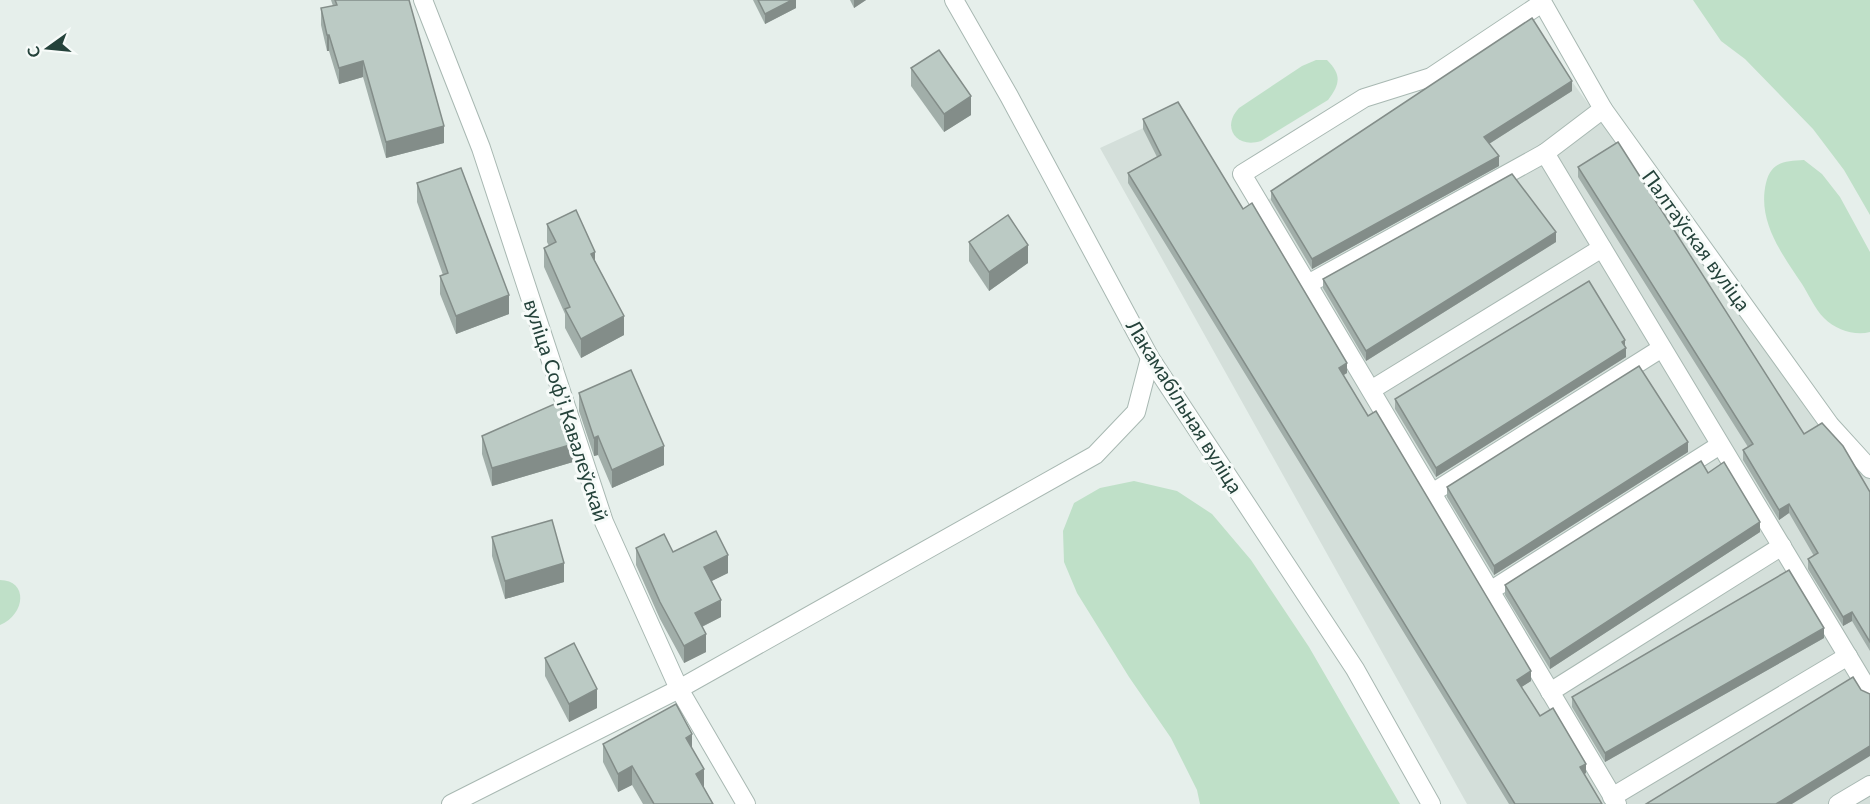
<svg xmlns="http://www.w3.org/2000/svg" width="1870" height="804" font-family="Lato,sans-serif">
  <rect width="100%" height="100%" fill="#e6efeb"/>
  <polygon fill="#d4dfda" points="1532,27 1827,430 1870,479 1870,804 1467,804 1100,148 1178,112 1242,217"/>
  <g fill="#bfe0c8">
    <polygon points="1693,0 1870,0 1870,215 1844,170 1813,129 1745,59 1721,41"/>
    <path d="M1316,60h11c15,15 13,24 1,40l-67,41c-25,8 -40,-14 -22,-33l63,-42z"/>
    <path d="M1804,160l18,14 18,23 30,55v80c-15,4 -34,-2 -46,-14 -9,-9 -15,-23 -22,-34 -20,-30 -45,-63 -36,-101 5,-21 18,-22 38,-23z"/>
    <polygon points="1134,481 1177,491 1212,514 1251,560 1309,647 1400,804 1200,804 1197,790 1171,738 1129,677 1077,593 1064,562 1063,531 1074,503 1100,488"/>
    <path d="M0,580c28,0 26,34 0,45z"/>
  </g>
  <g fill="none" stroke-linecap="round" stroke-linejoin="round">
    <defs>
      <g id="lane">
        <polyline points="1542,3 1431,77 1364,98 1242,174 1617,804"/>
        <polyline points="1603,109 1545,153 1870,693"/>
        <polyline points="1308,284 1545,153"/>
        <polyline points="1371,390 1602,248"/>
        <polyline points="1432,493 1662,348"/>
        <polyline points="1490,591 1720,445"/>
        <polyline points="1550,692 1782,546"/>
        <polyline points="1612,797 1848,656"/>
        <polyline points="1838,804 1870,785"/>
      </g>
      <g id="street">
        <polyline points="423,0 481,148 604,522 679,689 746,804"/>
        <polyline points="954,0 1009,96 1150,358 1355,669 1431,804"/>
        <polyline points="1541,0 1603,109 1830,425 1870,469"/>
        <polyline points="451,804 679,689 1095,455 1136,412 1150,358"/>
      </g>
    </defs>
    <use href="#lane" stroke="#a8b8b2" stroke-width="20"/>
    <use href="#street" stroke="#a8b8b2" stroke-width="20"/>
    <use href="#lane" stroke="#fff" stroke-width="18"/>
    <use href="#street" stroke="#fff" stroke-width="18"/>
  </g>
  <g fill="#a1aea9">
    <polygon points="331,0 409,0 444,143 386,158 363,77 339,84 329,51 327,51 321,25 321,8 333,6"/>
    <polygon points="753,0 796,0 796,8 765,24"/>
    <polygon points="850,0 866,0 854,8"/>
    <polygon points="911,68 971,115 944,132 911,86"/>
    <polygon points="1572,91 1489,144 1499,166 1312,269 1271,200 1271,191"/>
    <polygon points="1143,119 1243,209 1347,373 1343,375 1531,681 1521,687 1540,716 1586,773 1584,774 1602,804 1509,804 1128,183 1128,173 1157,157 1143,129"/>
    <polygon points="1578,167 1804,434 1870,492 1870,651 1852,621 1843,626 1808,569 1808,559 1814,556 1789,513 1779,520 1743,460 1743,450 1748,447 1578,177"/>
    <polygon points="417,183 509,314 456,334 440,294 440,276 443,275 417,202"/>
    <polygon points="547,224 595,261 624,335 581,358 565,328 565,314 544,267 544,248 549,246 547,242"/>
    <polygon points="969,242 1028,263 989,291 969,261"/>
    <polygon points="1556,242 1366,361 1323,288 1323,279"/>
    <polygon points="1625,345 1626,357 1436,477 1395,409 1395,399"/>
    <polygon points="579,393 664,465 612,488 598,455 594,456 579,411"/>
    <polygon points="482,436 573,462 492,486 482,454"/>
    <polygon points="1688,452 1494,575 1447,497 1447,487"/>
    <polygon points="1708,473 1760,532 1550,669 1505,595 1505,585"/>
    <polygon points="492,537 564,582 505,599 492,556"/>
    <polygon points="636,548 673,552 728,573 711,581 721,617 702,627 706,652 684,663 660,619 636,565"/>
    <polygon points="1824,638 1605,762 1572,707 1572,697"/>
    <polygon points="545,658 597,708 569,722 545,676"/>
    <polygon points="603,744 692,750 704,788 713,804 643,804 632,785 618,792 603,762"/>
  </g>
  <g fill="#838d89">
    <polygon points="792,0 796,0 796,8 765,24 765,14"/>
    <polygon points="854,0 866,0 854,8"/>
    <rect x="327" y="35" width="2" height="16"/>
    <polygon points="363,61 363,77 339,84 339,68"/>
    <polygon points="1572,81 1572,91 1484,147 1484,137"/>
    <polygon points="971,96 971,115 944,132 944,114"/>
    <polygon points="444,126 444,143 386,158 386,142"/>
    <polygon points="1499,156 1499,166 1312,269 1312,259"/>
    <polygon points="1556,232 1556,242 1366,361 1366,351"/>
    <polygon points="1028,245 1028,263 989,291 989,272"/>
    <polygon points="595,252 595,271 591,254"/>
    <polygon points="509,295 509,314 456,334 456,316"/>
    <polygon points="624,316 624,335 581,358 581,339"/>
    <polygon points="1625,340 1625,349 1626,348 1626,357 1436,477 1436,468"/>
    <polygon points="1347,363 1347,373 1339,378 1339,368"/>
    <polygon points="598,436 598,455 594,456 594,438"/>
    <polygon points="1688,442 1688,452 1494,575 1494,566"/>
    <polygon points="573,444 573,462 492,486 492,468"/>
    <polygon points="664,446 664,465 612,488 612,470"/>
    <polygon points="1789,504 1789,513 1779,520 1779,510"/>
    <polygon points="1760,522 1760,532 1550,669 1550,659"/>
    <polygon points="728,555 728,573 704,585 704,567"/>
    <polygon points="564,563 564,582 505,599 505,581"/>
    <polygon points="721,600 721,617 695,630 695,613"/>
    <polygon points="1852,612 1852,621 1843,626 1843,617"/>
    <polygon points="1824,628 1824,638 1605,762 1605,753"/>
    <polygon points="706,634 706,652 684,663 684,646"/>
    <polygon points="1531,671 1531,681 1517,690 1517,680"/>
    <polygon points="597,689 597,708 569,722 569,704"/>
    <polygon points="692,734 692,753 686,738"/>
    <polygon points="1870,746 1870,756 1792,804 1776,804"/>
    <polygon points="1586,764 1586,773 1580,777 1580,767"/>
    <polygon points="632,766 632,785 618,792 618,774"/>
    <polygon points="704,769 704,788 696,774"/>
  </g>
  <g fill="#bbcac4" stroke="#838d89" stroke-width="1.5">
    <polygon points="335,0 409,0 444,126 386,142 363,61 339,68 329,35 327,35 321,8 337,5"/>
    <polygon points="758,0 792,0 765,14"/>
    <polygon points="1532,18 1572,81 1484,137 1499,156 1312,259 1271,191"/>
    <polygon points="939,50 971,96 944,114 911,68"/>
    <polygon points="1178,102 1243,209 1252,203 1347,363 1339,368 1368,416 1376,411 1531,671 1517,680 1540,716 1553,708 1586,764 1580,767 1602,804 1515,804 1128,173 1161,155 1143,119"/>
    <polygon points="1618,142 1804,434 1822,423 1843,446 1870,492 1870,642 1852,612 1843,617 1808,559 1818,553 1789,504 1779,510 1743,450 1753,444 1578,167"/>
    <polygon points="461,168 509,295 456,316 440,276 448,273 417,183"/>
    <polygon points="1512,174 1556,232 1366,351 1323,279"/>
    <polygon points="576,210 595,252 591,254 624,316 581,339 565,309 570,307 544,248 556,242 547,224"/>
    <polygon points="1008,215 1028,245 989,272 969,242"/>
    <polygon points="1589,281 1625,340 1622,342 1626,348 1436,468 1395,399"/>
    <polygon points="1639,366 1688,442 1494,566 1447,487"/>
    <polygon points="631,370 664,446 612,470 598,436 594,438 579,393"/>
    <polygon points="559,402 573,444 492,468 482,436"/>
    <polygon points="1701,461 1708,473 1724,462 1760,522 1550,659 1505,585"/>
    <polygon points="552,520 564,563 505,581 492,537"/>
    <polygon points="716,531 728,555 704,567 721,600 695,613 706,634 684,646 660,602 636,548 664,534 673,552"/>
    <polygon points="1789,570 1824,628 1605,753 1572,697"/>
    <polygon points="574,643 597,689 569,704 545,658"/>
    <polygon points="1853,677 1861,690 1870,694 1870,746 1776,804 1646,804"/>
    <polygon points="676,704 692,734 686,738 704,769 696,774 713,804 654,804 632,766 618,774 603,744"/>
  </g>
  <g text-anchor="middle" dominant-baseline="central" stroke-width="6" stroke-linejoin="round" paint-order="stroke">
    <g font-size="20" fill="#24423a" stroke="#f7fbf9">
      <text transform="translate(1697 240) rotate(54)">Палтаўская вуліца</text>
      <text transform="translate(1185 406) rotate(58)">Лакамабільная вуліца</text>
      <text transform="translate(567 410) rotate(72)">вуліца Софʼі Кавалеўскай</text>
    </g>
  </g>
  <g transform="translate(48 48) rotate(255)" stroke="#f7fbf9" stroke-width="4.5" paint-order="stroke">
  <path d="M0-4.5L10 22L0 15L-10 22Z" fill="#24423a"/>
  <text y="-9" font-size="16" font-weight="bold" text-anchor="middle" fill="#24423a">С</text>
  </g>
</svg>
